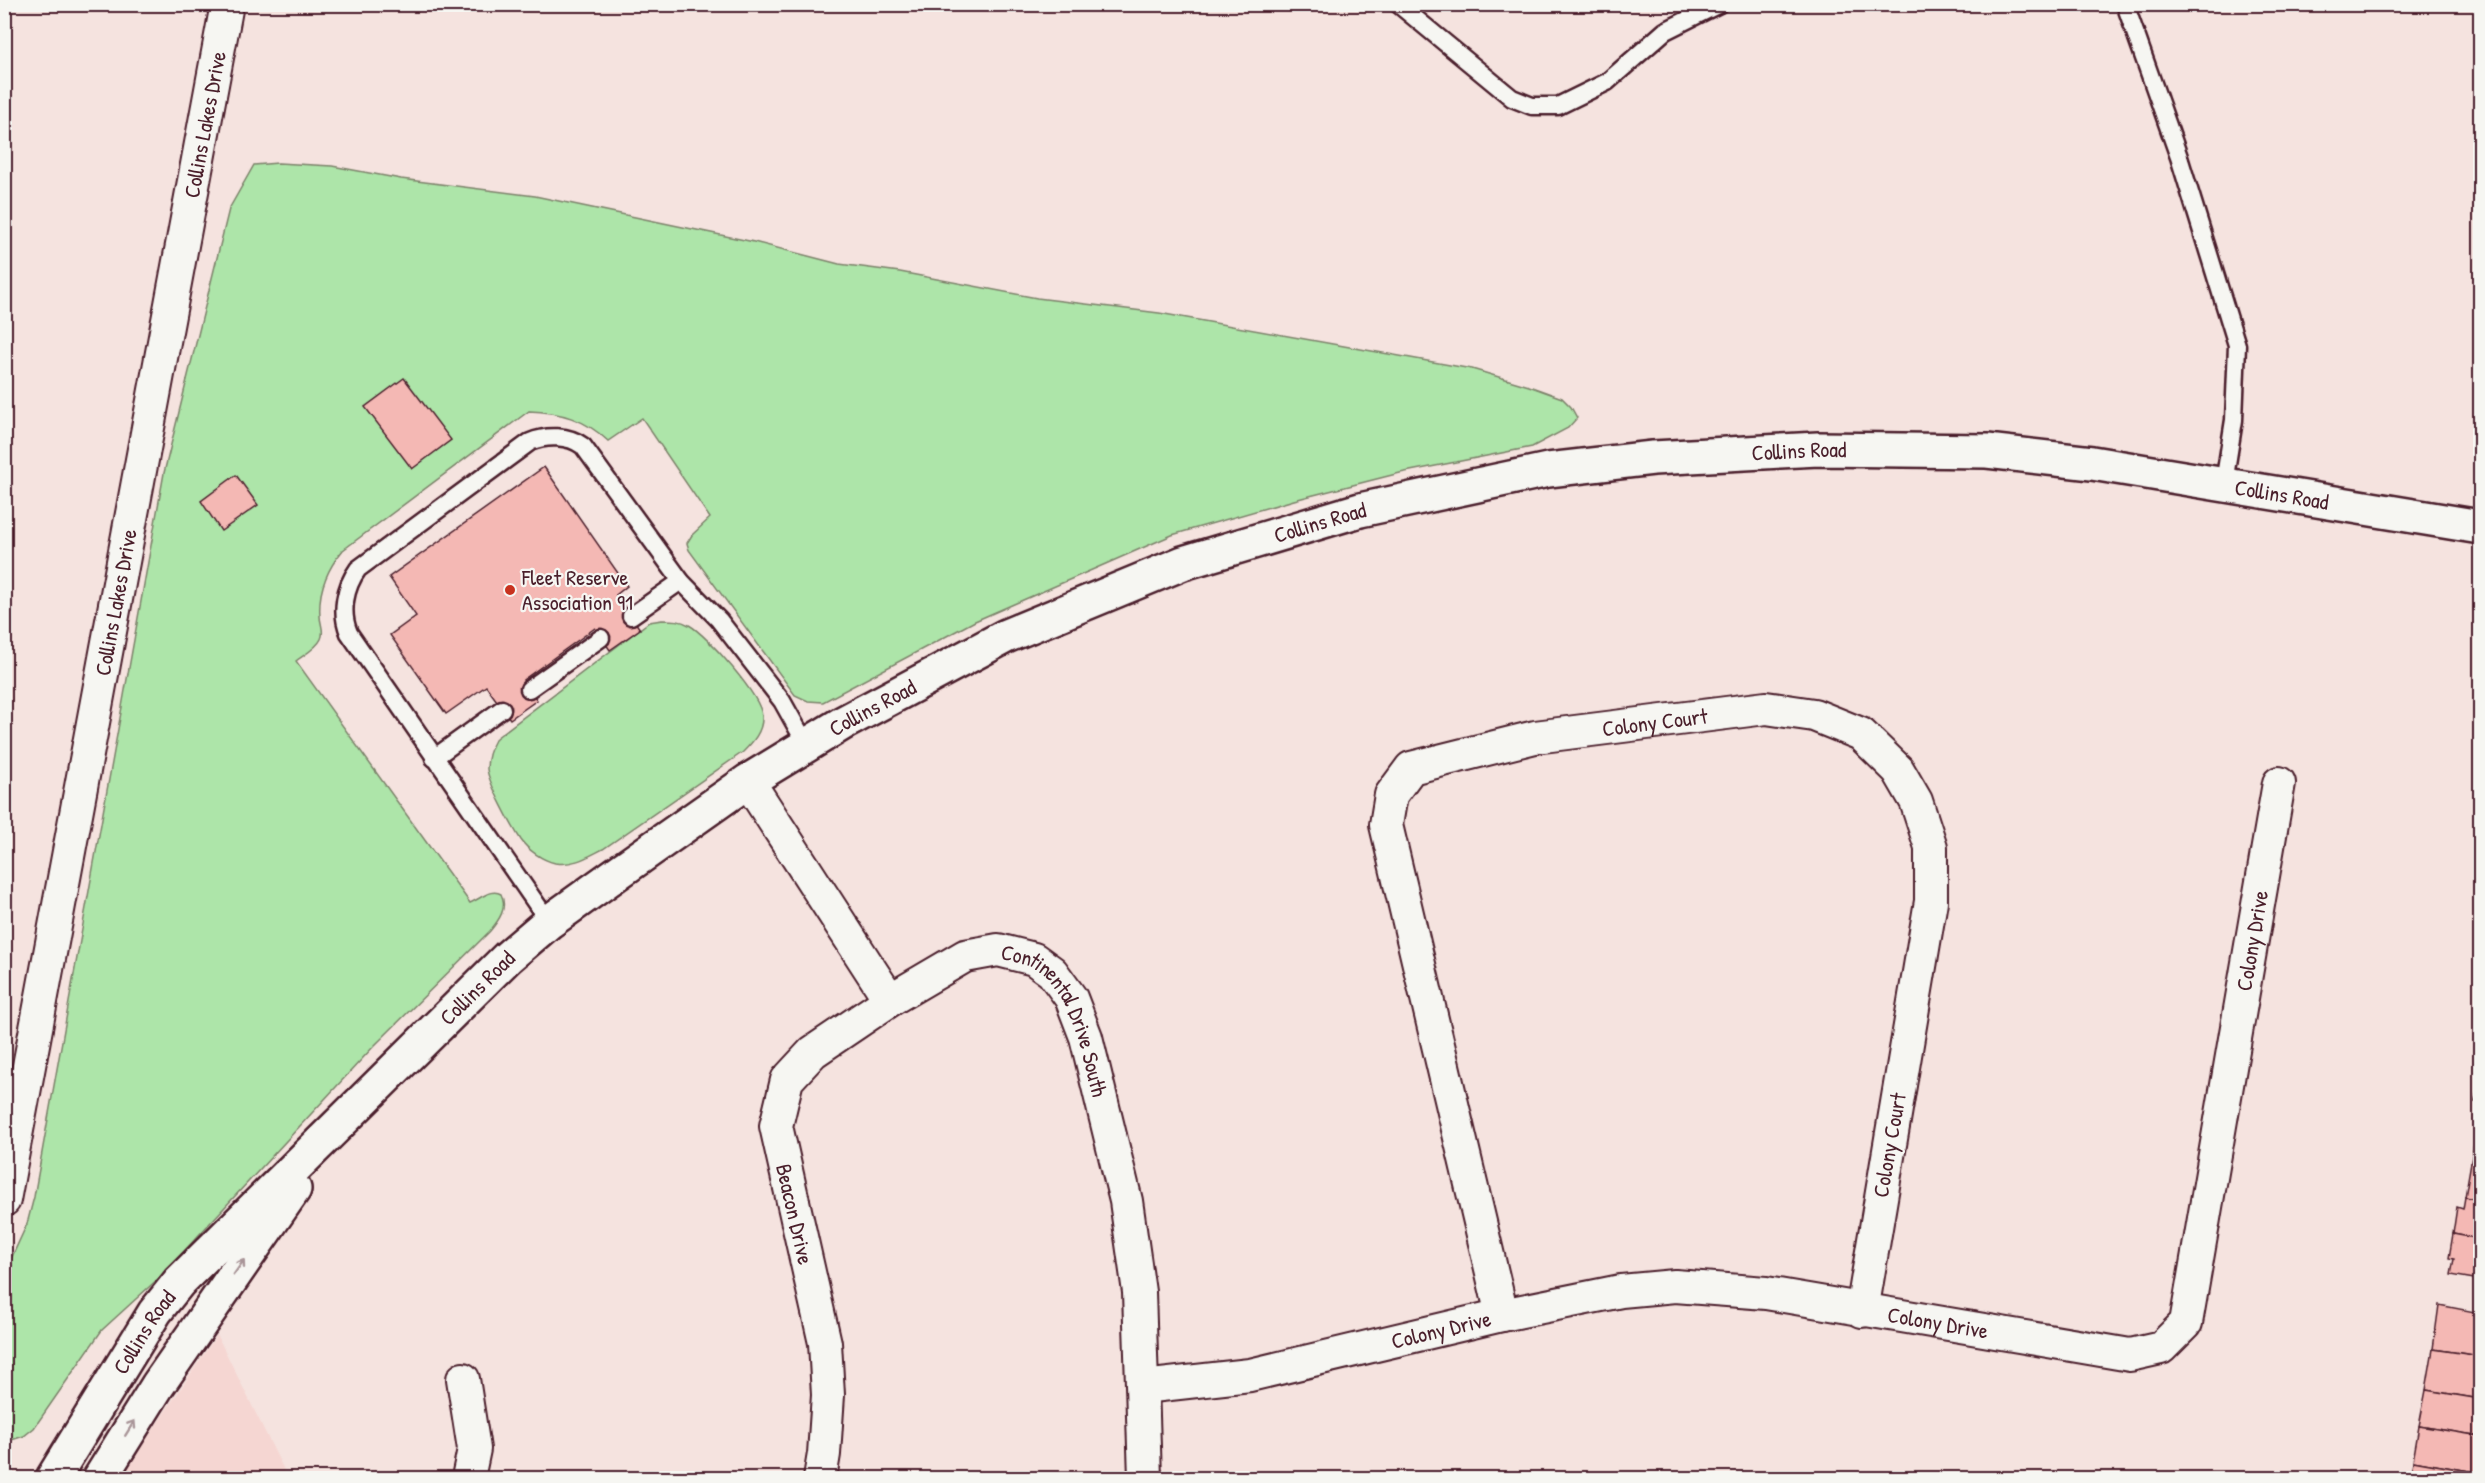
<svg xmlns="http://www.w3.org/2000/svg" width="2485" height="1483" font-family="'Patrick Hand',sans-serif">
  <rect width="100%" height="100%" fill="#f5e3df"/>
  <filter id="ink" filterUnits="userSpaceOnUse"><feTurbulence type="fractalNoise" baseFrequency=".0167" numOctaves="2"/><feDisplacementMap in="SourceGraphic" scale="12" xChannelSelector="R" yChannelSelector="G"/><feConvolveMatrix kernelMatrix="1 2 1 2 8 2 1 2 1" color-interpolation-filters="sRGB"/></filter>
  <g filter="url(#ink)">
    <polygon fill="#f5d6d2" points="217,1335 288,1478 120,1478"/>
    <g fill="#ade5a9" stroke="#7c826a" stroke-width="1.5">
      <path d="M278,163l54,3 69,13 134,17 219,46 85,22 61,8 137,26 122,15 313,56 57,17 33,12 9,9 6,11 -9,10 -36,19 -132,26 -106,27 -122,35 -197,86 -152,81 -15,-1 -13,-6 -106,-145 -2,-7 5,-8 18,-17 -68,-100 -34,23c-23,-22 -48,-29 -79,-30l-186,139c-15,18 -25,41 -23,66 0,8 5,15 1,23 -4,9 -17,16 -25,22l174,242c10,-4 21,-15 31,-9 7,14 -2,26 -11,37l-116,115 -214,231 -58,53 -68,98 -10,8 -19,6v-170l22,-48 7,-27 130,-724 65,-264 25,-44z"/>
      <path d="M662,620c11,0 18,0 27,5 18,10 72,71 73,91 1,15 -9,26 -19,36l-140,97c-16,8 -30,17 -48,14 -13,-3 -27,-13 -34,-23 -8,-12 -33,-58 -34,-71 0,-11 4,-22 9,-31l153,-116z"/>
    </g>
    <g fill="#f4b8b4" stroke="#4a1f2b" stroke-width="1.5">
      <polygon points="404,378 451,440 412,469 365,407"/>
      <polygon points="544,467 627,586 616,595 640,629 610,650 595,628 523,680 537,700 510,719 486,686 446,714 390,635 416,616 389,577"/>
      <polygon points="236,475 258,505 221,531 201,501"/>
      <polygon points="2480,1075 2480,1102 2475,1102"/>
      <polygon points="2479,1113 2480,1113 2480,1157 2472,1156"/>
      <polygon points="2472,1156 2480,1157 2480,1200 2465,1197"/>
      <polygon points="2465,1197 2480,1200 2480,1239 2453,1234 2457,1207 2463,1209"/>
      <polygon points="2453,1234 2480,1239 2480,1280 2451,1275 2454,1259 2449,1258"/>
      <polygon points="2439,1305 2480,1313 2480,1356 2433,1349"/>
      <polygon points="2433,1349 2480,1356 2480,1399 2426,1390"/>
      <polygon points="2426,1390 2480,1399 2480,1436 2419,1426"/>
      <polygon points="2419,1426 2480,1436 2480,1473 2413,1461"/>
      <polygon points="2413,1461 2480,1473 2480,1478 2410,1478"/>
    </g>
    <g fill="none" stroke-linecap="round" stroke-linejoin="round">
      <defs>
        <g id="lane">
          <polyline points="1398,4 1512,98 1532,106 1558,106 1607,82 1665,31 1719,4"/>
          <polyline points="2125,4 2179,157 2237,345 2234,420 2224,483"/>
          <polyline points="631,616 681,581"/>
          <polyline points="529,689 601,638"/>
          <polyline points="434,758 502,709"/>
          <path d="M549,922l-200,-289c-9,-21 -4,-46 9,-64l172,-127c16,-7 39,-7 53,4l98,135 38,39 63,81 24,43"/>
        </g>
        <g id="street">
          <polyline points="748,781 890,1000"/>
          <path id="s1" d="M4,1200l223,-1196"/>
          <path id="s2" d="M1502,1315l-116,-490 5,-30 20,-27 124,-31 231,-29 48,7 47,19 37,36 18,31 15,46v54l-69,410"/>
          <polyline points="463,1379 474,1449 468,1478"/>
          <path id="s3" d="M1143,1387l107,-12 252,-60 119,-24 54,-5 91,7 364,62 31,-7 25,-25 93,-540"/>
          <path id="s4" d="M820,1478l4,-24 4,-59 -3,-52 -49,-217 11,-46 26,-28 77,-52 75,-44 33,-6 36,9 18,13 19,26 15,39 40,164 13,91 6,186"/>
        </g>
        <g id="secondary">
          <path id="s5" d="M53,1478l102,-166 24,-30 329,-325 41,-35 67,-48 132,-93 95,-58 163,-87 177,-73 177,-53 188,-40 105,-12 165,-9 169,2 105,12 388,64"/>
          <polyline points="100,1478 158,1385 294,1189"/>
        </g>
      </defs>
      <use href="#lane" stroke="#4a1f2b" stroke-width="21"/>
      <use href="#street" stroke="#4a1f2b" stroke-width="36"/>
      <use href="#secondary" stroke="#4a1f2b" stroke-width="38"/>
      <use href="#lane" stroke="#f6f6f2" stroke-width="16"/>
      <use href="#street" stroke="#f6f6f2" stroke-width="32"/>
      <use href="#secondary" stroke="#f6f6f2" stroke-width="33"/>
    </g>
    <defs><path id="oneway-shaft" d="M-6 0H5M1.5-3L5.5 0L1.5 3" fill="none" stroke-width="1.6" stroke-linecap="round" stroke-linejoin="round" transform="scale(1.5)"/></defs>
    <g stroke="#a99598">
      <use href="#oneway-shaft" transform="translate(239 1267) rotate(-55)"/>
      <use href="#oneway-shaft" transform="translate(130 1428) rotate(-58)"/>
    </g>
  </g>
  <circle fill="#c8321e" stroke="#f6f6f2" stroke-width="2" cx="510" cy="590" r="6"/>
  <g text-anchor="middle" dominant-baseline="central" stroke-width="4.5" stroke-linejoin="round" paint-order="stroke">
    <g font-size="22" fill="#4a1f2b" stroke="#f6f6f2">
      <text stroke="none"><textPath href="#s1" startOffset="1094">Collins Lakes Drive</textPath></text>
      <text stroke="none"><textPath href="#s5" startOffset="2110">Collins Road</textPath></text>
      <text stroke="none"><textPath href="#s5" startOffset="2596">Collins Road</textPath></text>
      <text stroke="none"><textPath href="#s5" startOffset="1624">Collins Road</textPath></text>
      <text stroke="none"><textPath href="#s1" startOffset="608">Collins Lakes Drive</textPath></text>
      <text stroke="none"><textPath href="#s5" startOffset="1138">Collins Road</textPath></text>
      <text stroke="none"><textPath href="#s2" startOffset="816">Colony Court</textPath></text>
      <text stroke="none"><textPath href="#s3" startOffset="1458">Colony Drive</textPath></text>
      <text stroke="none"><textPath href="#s5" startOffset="652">Collins Road</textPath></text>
      <text stroke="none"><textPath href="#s4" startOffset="756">Continental Drive South</textPath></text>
      <text transform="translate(1889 1145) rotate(-80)">Colony Court</text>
      <text transform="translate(795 1214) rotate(77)">Beacon Drive</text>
      <text stroke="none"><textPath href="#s3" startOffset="808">Colony Drive</textPath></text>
      <text stroke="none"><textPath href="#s3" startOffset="304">Colony Drive</textPath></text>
      <text stroke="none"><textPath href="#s5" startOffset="172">Collins Road</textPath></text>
    </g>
    <g font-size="22" fill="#4a1f2b" stroke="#f6f6f2" text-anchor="start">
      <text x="522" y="577">Fleet Reserve<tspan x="522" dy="25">Association 91</tspan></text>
    </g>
  </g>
  <rect width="2485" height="1483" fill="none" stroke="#f6f6f2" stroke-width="24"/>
  <rect x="12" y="12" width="2461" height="1459" fill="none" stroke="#4a1f2b" stroke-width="2" filter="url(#ink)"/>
</svg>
